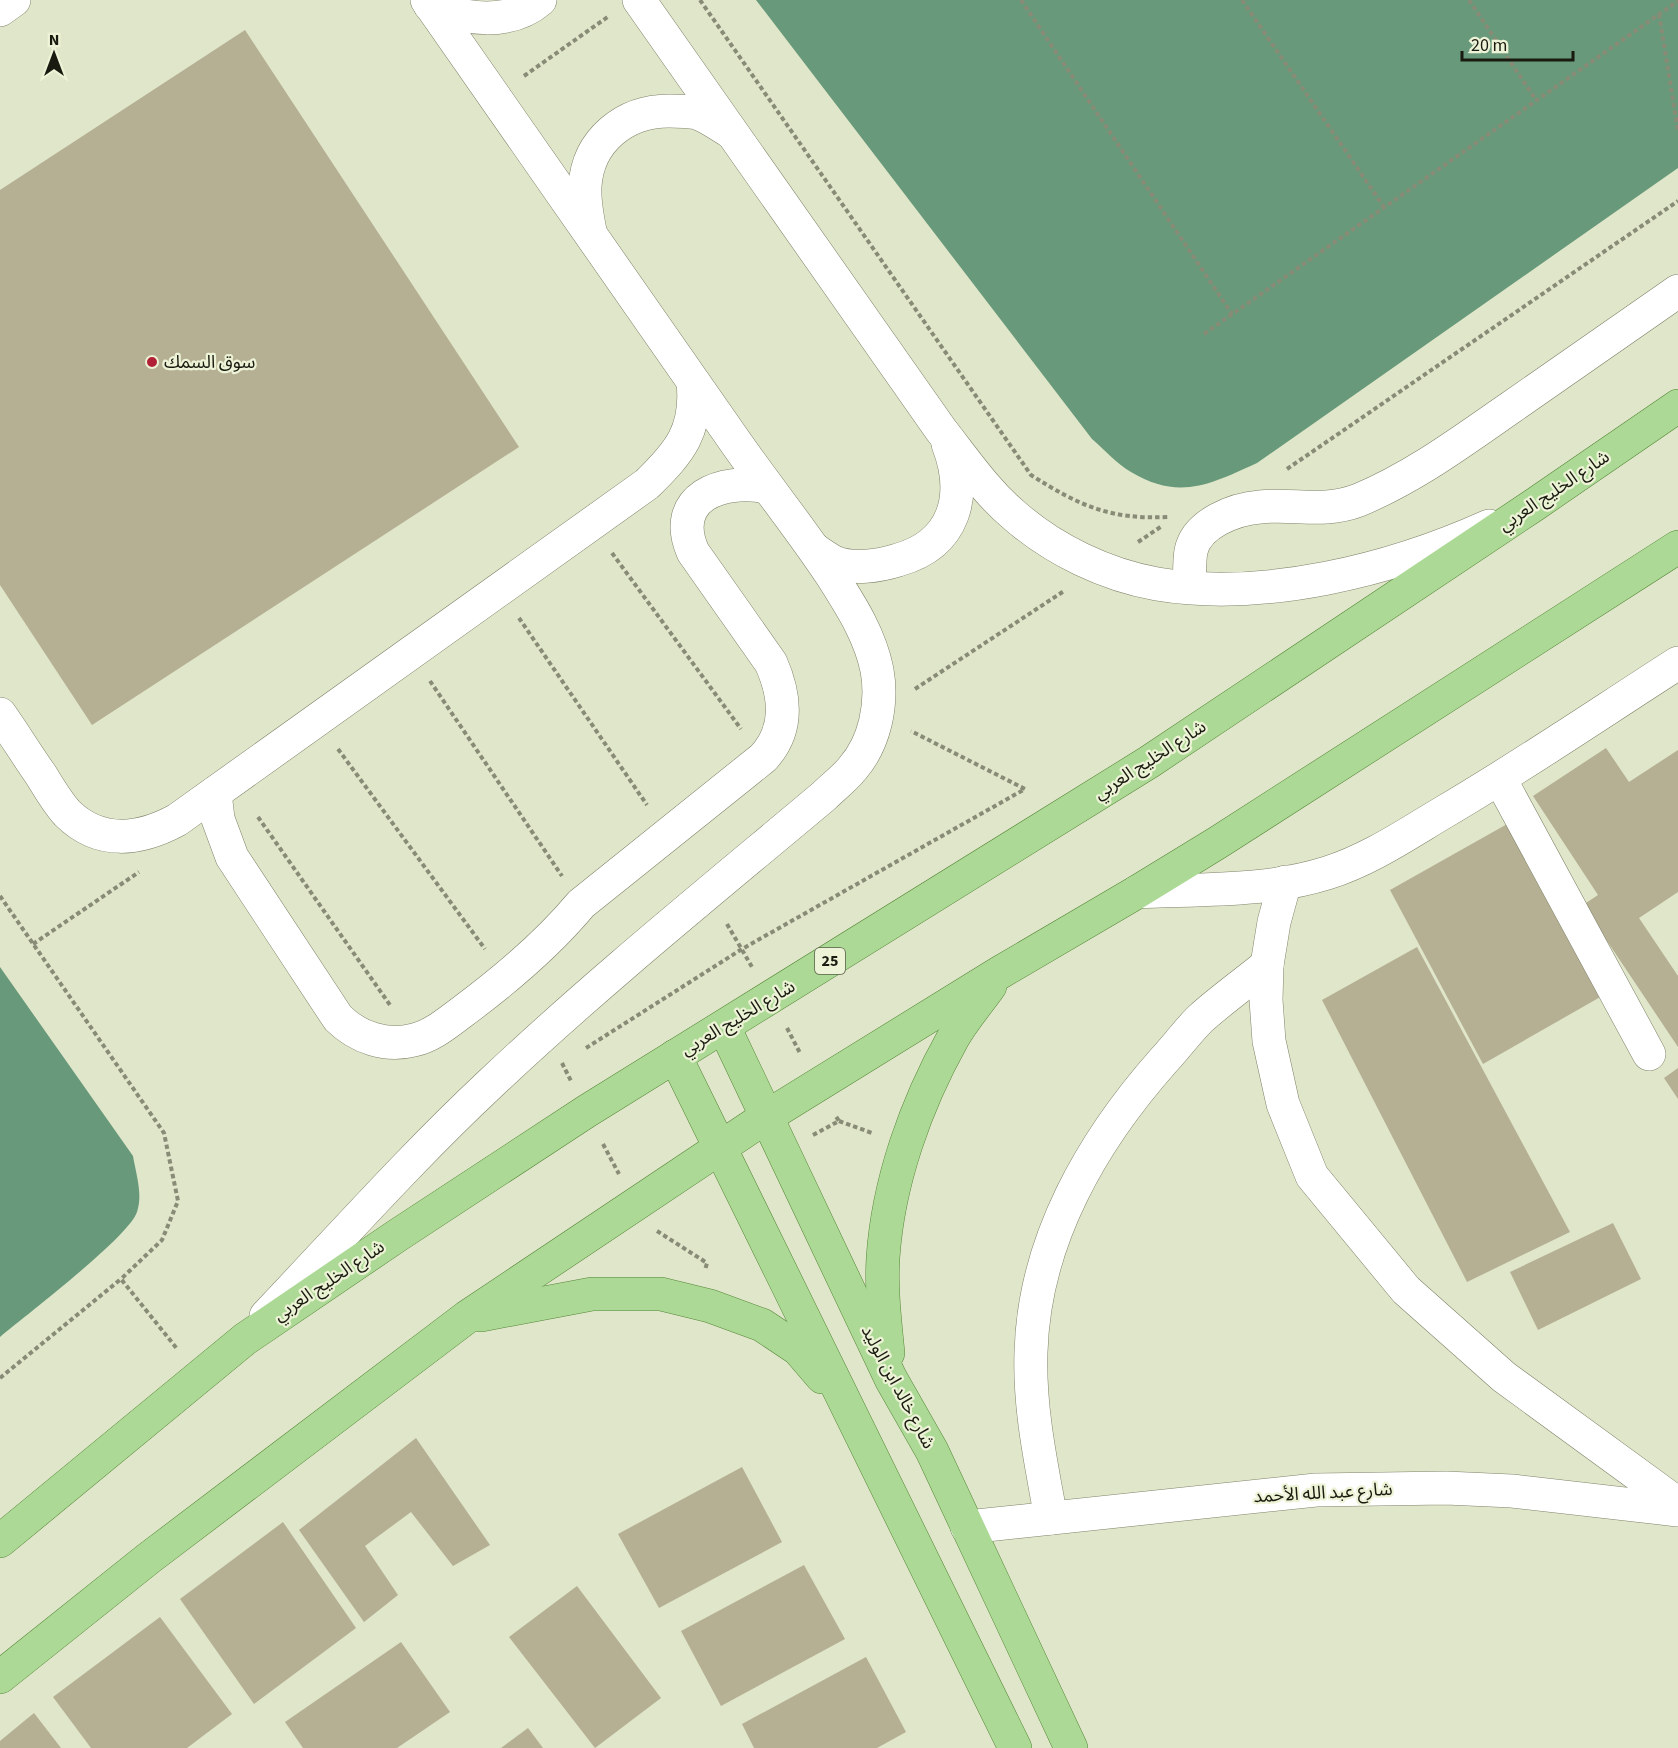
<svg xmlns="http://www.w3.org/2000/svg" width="1678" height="1748" font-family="'Source Sans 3','Noto Sans Arabic',sans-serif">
  <rect width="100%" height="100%" fill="#e0e6c9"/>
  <g fill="#68997a">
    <path d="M756,0h922v168l-421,295c-46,21 -78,38 -126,9 -14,-8 -26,-22 -39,-33z"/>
    <path d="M0,967l133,189c3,18 10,38 4,56 -8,25 -111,103 -137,125z"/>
  </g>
  <g fill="#b5af94">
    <polygon points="245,30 519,447 92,725 0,585 0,190"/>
    <polygon points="1606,748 1629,782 1678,750 1678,892 1639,918 1678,976 1678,1047 1583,905 1598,895 1533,796"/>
    <polygon points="1509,823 1602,996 1483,1064 1390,890"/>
    <polygon points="1417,947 1570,1232 1467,1282 1322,1000"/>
    <polygon points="1678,1068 1678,1099 1664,1078"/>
    <polygon points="1613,1223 1641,1279 1538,1330 1510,1272"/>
    <polygon points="416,1438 490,1545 453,1566 411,1512 365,1546 398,1595 364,1622 299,1530"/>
    <polygon points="742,1467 782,1542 659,1608 618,1534"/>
    <polygon points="283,1522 356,1628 254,1704 180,1599"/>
    <polygon points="804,1565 845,1639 721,1706 681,1631"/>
    <polygon points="577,1586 661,1698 595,1748 509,1637"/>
    <polygon points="160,1617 232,1714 187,1748 91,1748 53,1697"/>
    <polygon points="401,1642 450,1712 397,1748 303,1748 285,1722"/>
    <polygon points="866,1657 906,1732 877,1748 754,1748 742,1724"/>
    <polygon points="34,1713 61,1748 0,1748 0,1741"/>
    <polygon points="528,1728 543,1748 501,1748"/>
  </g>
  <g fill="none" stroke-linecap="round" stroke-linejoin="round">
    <defs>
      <g id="minor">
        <path d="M639,0l302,430c23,29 45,62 74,86 39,34 91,59 142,68 107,18 234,-14 332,-58"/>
        <path d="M430,5c33,15 80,21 110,-5"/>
        <polyline points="0,10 14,0"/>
        <path d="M590,231c-3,-15 -6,-30 -5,-45 3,-46 40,-75 84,-75 9,0 19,0 28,2 12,4 22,12 32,18"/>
        <path d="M815,550c6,4 13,9 19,12 19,8 45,4 64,-2 57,-16 70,-64 50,-116"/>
        <path d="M1189,587c1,-11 0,-25 2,-36 6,-28 44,-42 69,-44 35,-4 62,7 99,-7 55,-23 102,-58 151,-92 56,-39 112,-78 168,-117"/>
        <path d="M0,714c14,20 27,41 41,61 8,13 16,27 26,38 33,33 73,27 110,7l470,-336c33,-32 51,-54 46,-102"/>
        <polyline points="1500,779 1649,1054"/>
        <path d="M215,793l3,26 14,38 106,161c20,20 48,29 76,22 18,-4 33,-17 48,-28 43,-32 84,-66 119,-108l182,-146c26,-28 23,-61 8,-95l-78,-111c-24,-55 29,-74 74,-65"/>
        <polyline points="1285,882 1274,922 1267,965 1266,1000 1269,1041 1283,1104 1312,1176 1406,1290 1504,1377 1678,1504"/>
        <path d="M1137,892c63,-3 130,0 190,-19 42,-13 80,-39 117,-61 80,-47 156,-99 234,-149"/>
        <path d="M266,1316c74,-78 146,-159 224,-232 107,-101 222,-194 334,-288 9,-9 20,-17 28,-27 23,-26 31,-65 25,-99 -7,-35 -26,-64 -45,-94 -31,-47 -66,-90 -98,-136 -103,-146 -204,-294 -307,-440"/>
        <path d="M1051,1518c-10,-55 -22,-110 -20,-166 3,-111 61,-211 133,-292 12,-13 23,-28 36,-41 21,-19 45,-36 67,-54"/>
        <polyline points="967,1527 1316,1490 1446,1488 1512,1491 1678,1510"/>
      </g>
      <g id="major">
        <polyline points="724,1027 891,1379 932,1451 1071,1748"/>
        <polyline points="675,1056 1015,1748"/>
        <polyline points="481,1315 592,1294 661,1294 710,1306 762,1325 798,1349 822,1377"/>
        <path d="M888,1353c-3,-31 -7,-63 -5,-95 5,-76 33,-154 70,-220 10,-18 25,-35 37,-52"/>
        <polyline points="0,1541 245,1339 398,1235 587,1111 1149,762 1534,505 1678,406"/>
        <polyline points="0,1677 149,1558 467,1317 766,1117 999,973 1137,892 1217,843 1678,547"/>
      </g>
    </defs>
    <use href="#minor" stroke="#7f846a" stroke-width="34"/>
    <use href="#major" stroke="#558638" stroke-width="34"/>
    <g stroke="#888c77" stroke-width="4" stroke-dasharray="4.5 3" stroke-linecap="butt">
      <path d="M700,0l331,475c47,30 79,45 137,42"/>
      <polyline points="1021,0 1232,314"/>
      <polyline points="1242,0 1384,207"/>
      <polyline points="1469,0 1536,100"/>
      <polyline points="1659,14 1678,131"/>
      <polyline points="524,76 609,16"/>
      <polyline points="1204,334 1678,1"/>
      <polyline points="1287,469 1678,201"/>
      <polyline points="1138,542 1162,526"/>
      <polyline points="612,553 741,729"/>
      <polyline points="519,618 647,805"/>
      <polyline points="430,681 562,876"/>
      <polyline points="915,689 1064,591"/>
      <polyline points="338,749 485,949"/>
      <polyline points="258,817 390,1005"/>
      <polyline points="0,896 164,1133 178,1201 162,1240 121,1279 178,1350"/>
      <polyline points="727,924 752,967"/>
      <polyline points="33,944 139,872"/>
      <polyline points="787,1028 800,1053"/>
      <polyline points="586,1048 742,949 1025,789 911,731"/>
      <polyline points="562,1063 571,1081"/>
      <polyline points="839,1121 872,1133"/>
      <polyline points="813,1135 839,1121 835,1115"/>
      <polyline points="603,1144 619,1174"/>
      <polyline points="657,1231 707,1263 705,1270"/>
      <polyline points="0,1378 121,1279"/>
    </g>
    <use href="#minor" stroke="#fff" stroke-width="33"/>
    <use href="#major" stroke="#acd995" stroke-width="33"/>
  </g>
  <circle fill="#b22038" stroke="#edf3d6" stroke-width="2" cx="152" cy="362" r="6"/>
  <g text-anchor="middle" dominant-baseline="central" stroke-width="4.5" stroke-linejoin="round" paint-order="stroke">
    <rect fill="#edf3d6" stroke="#595c4b" stroke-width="1.5" x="815" y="948" width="30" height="26" rx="4.5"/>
    <g font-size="16" font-weight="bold" fill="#191b10">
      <text x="830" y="961">25</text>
    </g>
    <g font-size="18" fill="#191b10" stroke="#edf3d6" text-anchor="start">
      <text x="164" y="362">سوق السمك</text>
    </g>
    <g font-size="18" fill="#191b10" stroke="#edf3d6">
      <text transform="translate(1554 491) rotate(-34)">شارع الخليج العربي</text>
      <text transform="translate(1150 760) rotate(-33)">شارع الخليج العربي</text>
      <text transform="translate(738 1018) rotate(-31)">شارع الخليج العربي</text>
      <text transform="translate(329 1281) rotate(-34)">شارع الخليج العربي</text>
      <text transform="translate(898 1387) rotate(62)">شارع خالد ابن الوليد</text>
      <text transform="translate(1323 1493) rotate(-3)">شارع عبد الله الأحمد</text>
    </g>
  </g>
  <g transform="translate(54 54)" stroke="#edf3d6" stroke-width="4.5" paint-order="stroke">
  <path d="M0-4.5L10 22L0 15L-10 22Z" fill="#191b10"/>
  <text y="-9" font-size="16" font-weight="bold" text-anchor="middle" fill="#191b10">N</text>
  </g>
  <path d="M1462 51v9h111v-9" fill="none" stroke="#191b10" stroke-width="3"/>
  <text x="1471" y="51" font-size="18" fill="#191b10" stroke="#edf3d6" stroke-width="4.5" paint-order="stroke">20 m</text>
</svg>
